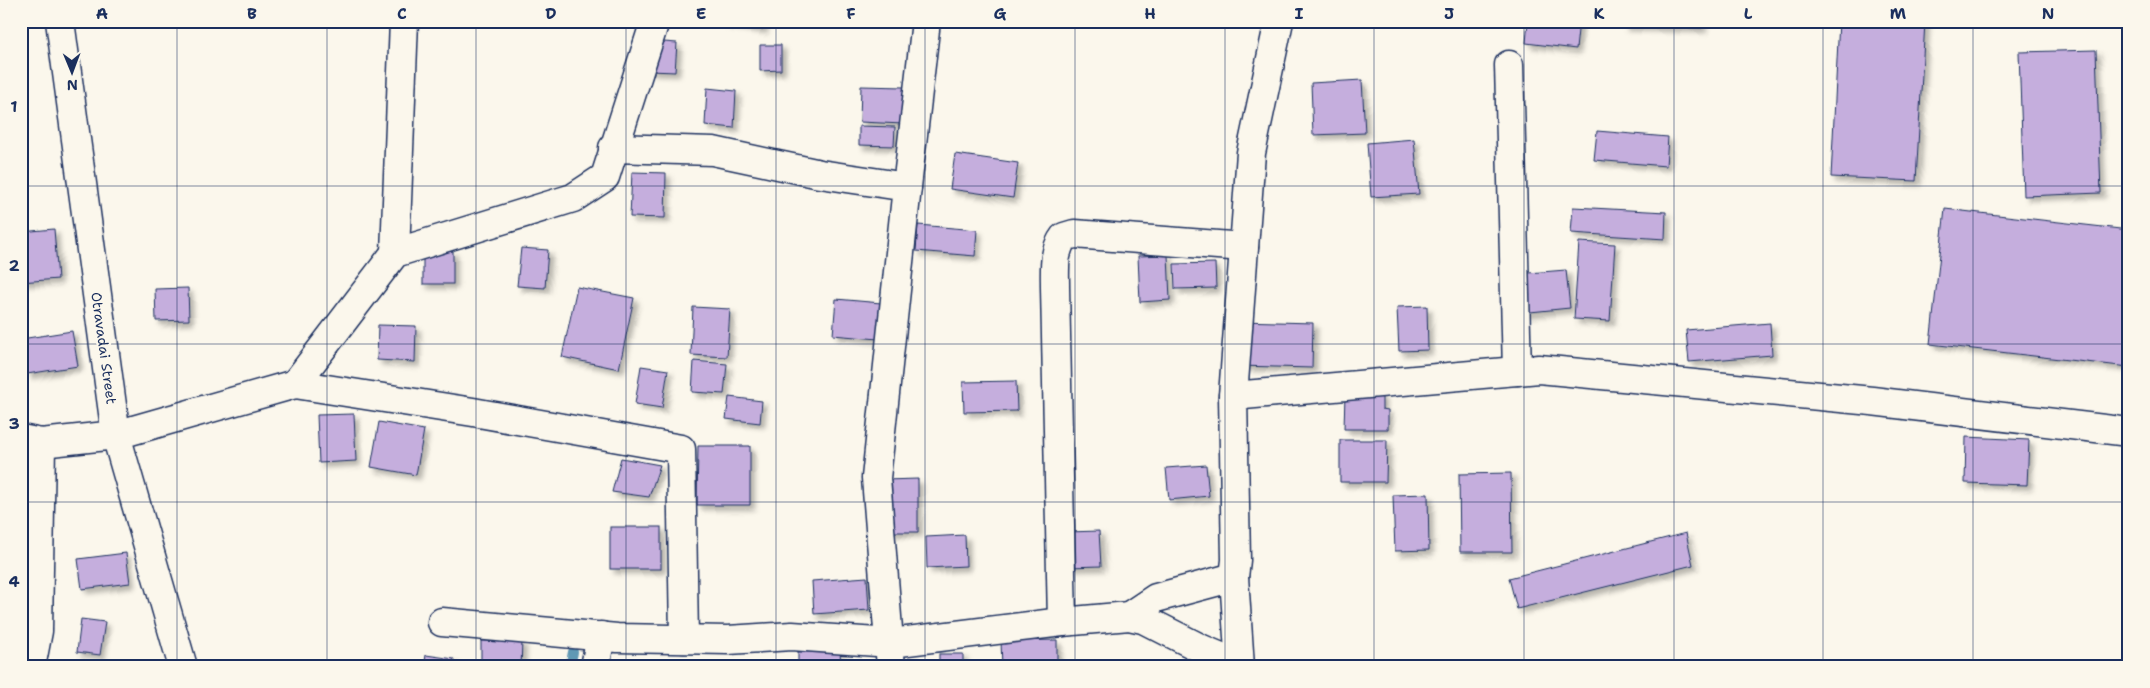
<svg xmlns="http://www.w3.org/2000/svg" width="2150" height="688" font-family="'Shantell Sans',sans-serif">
  <defs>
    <filter id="shadow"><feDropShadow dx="4.5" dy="4.5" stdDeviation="2.5" flood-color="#0004"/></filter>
  </defs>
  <rect width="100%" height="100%" fill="#fbf7ec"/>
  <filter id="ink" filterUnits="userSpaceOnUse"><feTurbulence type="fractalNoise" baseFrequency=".02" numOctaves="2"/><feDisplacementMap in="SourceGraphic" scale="10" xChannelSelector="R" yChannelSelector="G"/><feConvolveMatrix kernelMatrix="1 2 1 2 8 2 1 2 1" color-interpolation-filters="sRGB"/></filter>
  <g filter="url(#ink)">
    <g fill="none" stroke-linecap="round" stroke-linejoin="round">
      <polyline stroke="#6198b4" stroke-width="10" points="570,667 573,652"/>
    </g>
    <g fill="#c5aedd" stroke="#1b2f5e" filter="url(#shadow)">
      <polygon points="724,21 764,21 763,29 724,23"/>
      <polygon points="1528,21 1579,21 1576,49 1526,43"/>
      <polygon points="1623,21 1702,21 1702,28 1623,26"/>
      <polygon points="1839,21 1925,21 1916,181 1831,177"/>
      <polygon points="651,41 677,43 675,72 650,71"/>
      <polygon points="760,45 781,45 781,70 760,71"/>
      <polygon points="2096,50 2101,193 2024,196 2019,52"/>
      <polygon points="1362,80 1365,133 1313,135 1311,83"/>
      <polygon points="861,86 904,87 903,124 860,122"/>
      <polygon points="707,88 736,91 734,128 705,125"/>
      <polygon points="859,126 895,127 894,146 859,145"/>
      <polygon points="1597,131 1668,137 1666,166 1594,160"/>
      <polygon points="1414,139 1419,194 1371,197 1367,143"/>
      <polygon points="955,154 1018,163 1013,198 950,189"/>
      <polygon points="632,172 666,173 665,218 630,217"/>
      <polygon points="1573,207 1666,212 1665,239 1571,233"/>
      <polygon points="1945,209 2129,230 2129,367 1930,344"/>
      <polygon points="918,225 977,230 975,256 916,251"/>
      <polygon points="54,229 58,279 21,282 21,232"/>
      <polygon points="1579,242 1615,244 1610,321 1574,319"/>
      <polygon points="521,248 548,250 545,288 517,286"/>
      <rect x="423" y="251" width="30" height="33"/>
      <polygon points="1168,255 1170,300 1140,302 1138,256"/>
      <polygon points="1215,263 1216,288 1175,289 1174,264"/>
      <polygon points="1566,270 1570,308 1520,313 1516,274"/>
      <polygon points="577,287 634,298 619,369 562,357"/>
      <polygon points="188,288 189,320 156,321 155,289"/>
      <polygon points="836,299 881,303 878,339 833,335"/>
      <polygon points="1427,306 1428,350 1399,351 1397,307"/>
      <polygon points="693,307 730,309 727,357 691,355"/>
      <polygon points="1239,321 1313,323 1312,368 1239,366"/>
      <polygon points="1770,323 1772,355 1689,362 1686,330"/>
      <polygon points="378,325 416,326 415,362 377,360"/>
      <polygon points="72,331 78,366 27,374 21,339"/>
      <polygon points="694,361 727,364 724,394 692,392"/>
      <polygon points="641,366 668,370 662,408 635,404"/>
      <polygon points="1016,381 1017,411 964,412 963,382"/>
      <polygon points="1345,394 1382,395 1382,409 1388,410 1388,429 1344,429"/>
      <polygon points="729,397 762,401 760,423 726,419"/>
      <polygon points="354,414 356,461 319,463 317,415"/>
      <polygon points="379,422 424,430 416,475 371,467"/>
      <polygon points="1966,437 2029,440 2027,485 1965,483"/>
      <polygon points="1340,440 1387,440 1386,482 1340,482"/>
      <polygon points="698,446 750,446 750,505 697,505"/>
      <polygon points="621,458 660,465 649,497 612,492"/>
      <polygon points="1206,465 1209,496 1169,500 1166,468"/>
      <polygon points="1511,473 1512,552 1460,552 1459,474"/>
      <polygon points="918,479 918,532 884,532 884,480"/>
      <polygon points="1428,494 1429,550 1395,551 1393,495"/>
      <rect x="610" y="527" width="51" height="42"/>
      <polygon points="1099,531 1101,566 1069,567 1068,532"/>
      <polygon points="1686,533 1693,565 1517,609 1509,578"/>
      <polygon points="965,535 966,566 927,568 926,537"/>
      <polygon points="31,539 32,564 21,565 21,540"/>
      <polygon points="126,553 130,583 82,589 78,559"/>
      <polygon points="867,577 869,610 814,614 812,581"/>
      <polygon points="81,619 105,622 100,655 77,652"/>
      <polygon points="1057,640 1057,667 1002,667 1001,641"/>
      <polygon points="481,641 522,642 521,667 481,667"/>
      <polygon points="840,651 841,667 798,667 798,652"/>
      <rect x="939" y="654" width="24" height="13"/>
      <polygon points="426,655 454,659 453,667 424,667"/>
    </g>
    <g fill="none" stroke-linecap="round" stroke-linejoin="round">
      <defs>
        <g id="minor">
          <polyline points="1509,65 1517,371"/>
          <polyline points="613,148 713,151 820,174 907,187 876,478 891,667"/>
          <polyline points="907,187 926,21"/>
          <polyline points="395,253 404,21"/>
          <polyline points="295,384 473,412 681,449 684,639"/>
          <polyline points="1233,396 1251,153 1279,21"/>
          <polyline points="21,439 41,443 116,435"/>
          <polyline points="1129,616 1156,598 1234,577"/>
          <polyline points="442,622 617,638 728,640 792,636 891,643 1062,622 1129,616 1143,619 1202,649 1240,665"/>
          <path d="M1062,622l-7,-335c0,-17 -2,-36 9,-50l10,-3 170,13"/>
          <polyline points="31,667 38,631 41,443"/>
          <polyline points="595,667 601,636"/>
          <polyline points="1240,667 1234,577 1236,560 1233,396 1539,369 1872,401 2129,432"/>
        </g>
        <g id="tertiary">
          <polyline points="60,21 116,435 183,667"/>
          <polyline points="116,435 295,384 395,253 573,198 605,177 655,21"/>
        </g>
      </defs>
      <use href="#minor" stroke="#1b2f5e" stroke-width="31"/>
      <use href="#tertiary" stroke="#1b2f5e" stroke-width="31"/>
      <use href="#minor" stroke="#fbf7ec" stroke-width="28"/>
      <use href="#tertiary" stroke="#fbf7ec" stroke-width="28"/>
    </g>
  </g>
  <path fill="none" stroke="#1b2f5e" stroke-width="1" stroke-opacity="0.55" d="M177,21v646M327,21v646M476,21v646M626,21v646M776,21v646M925,21v646M1075,21v646M1225,21v646M1374,21v646M1524,21v646M1674,21v646M1823,21v646M1973,21v646M21,186h2108M21,344h2108M21,502h2108"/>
  <g text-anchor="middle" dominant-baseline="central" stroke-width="4.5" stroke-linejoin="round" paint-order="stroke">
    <g font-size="14" fill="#1b2f5e" stroke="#fbf7ec">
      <text transform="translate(104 348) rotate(82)">Otravadai Street</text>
    </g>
  </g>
  <rect width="2150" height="688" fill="none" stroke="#fbf7ec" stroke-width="55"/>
  <g transform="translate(72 72) rotate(179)" stroke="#fbf7ec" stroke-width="4" paint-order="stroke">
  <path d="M0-4L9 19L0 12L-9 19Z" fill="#1b2f5e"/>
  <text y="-8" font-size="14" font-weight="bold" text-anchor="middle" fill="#1b2f5e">N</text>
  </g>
  <rect x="28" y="28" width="2094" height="632" fill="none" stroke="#1b2f5e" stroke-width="2"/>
  <g font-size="16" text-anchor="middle" font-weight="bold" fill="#1b2f5e">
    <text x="102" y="19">A</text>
    <text x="252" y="19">B</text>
    <text x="402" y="19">C</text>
    <text x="551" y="19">D</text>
    <text x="701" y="19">E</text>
    <text x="851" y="19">F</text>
    <text x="1000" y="19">G</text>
    <text x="1150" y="19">H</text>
    <text x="1299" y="19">I</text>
    <text x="1449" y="19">J</text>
    <text x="1599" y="19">K</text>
    <text x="1748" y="19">L</text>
    <text x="1898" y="19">M</text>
    <text x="2048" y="19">N</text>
    <text x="14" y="112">1</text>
    <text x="14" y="271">2</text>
    <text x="14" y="429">3</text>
    <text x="14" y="587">4</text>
  </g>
</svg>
